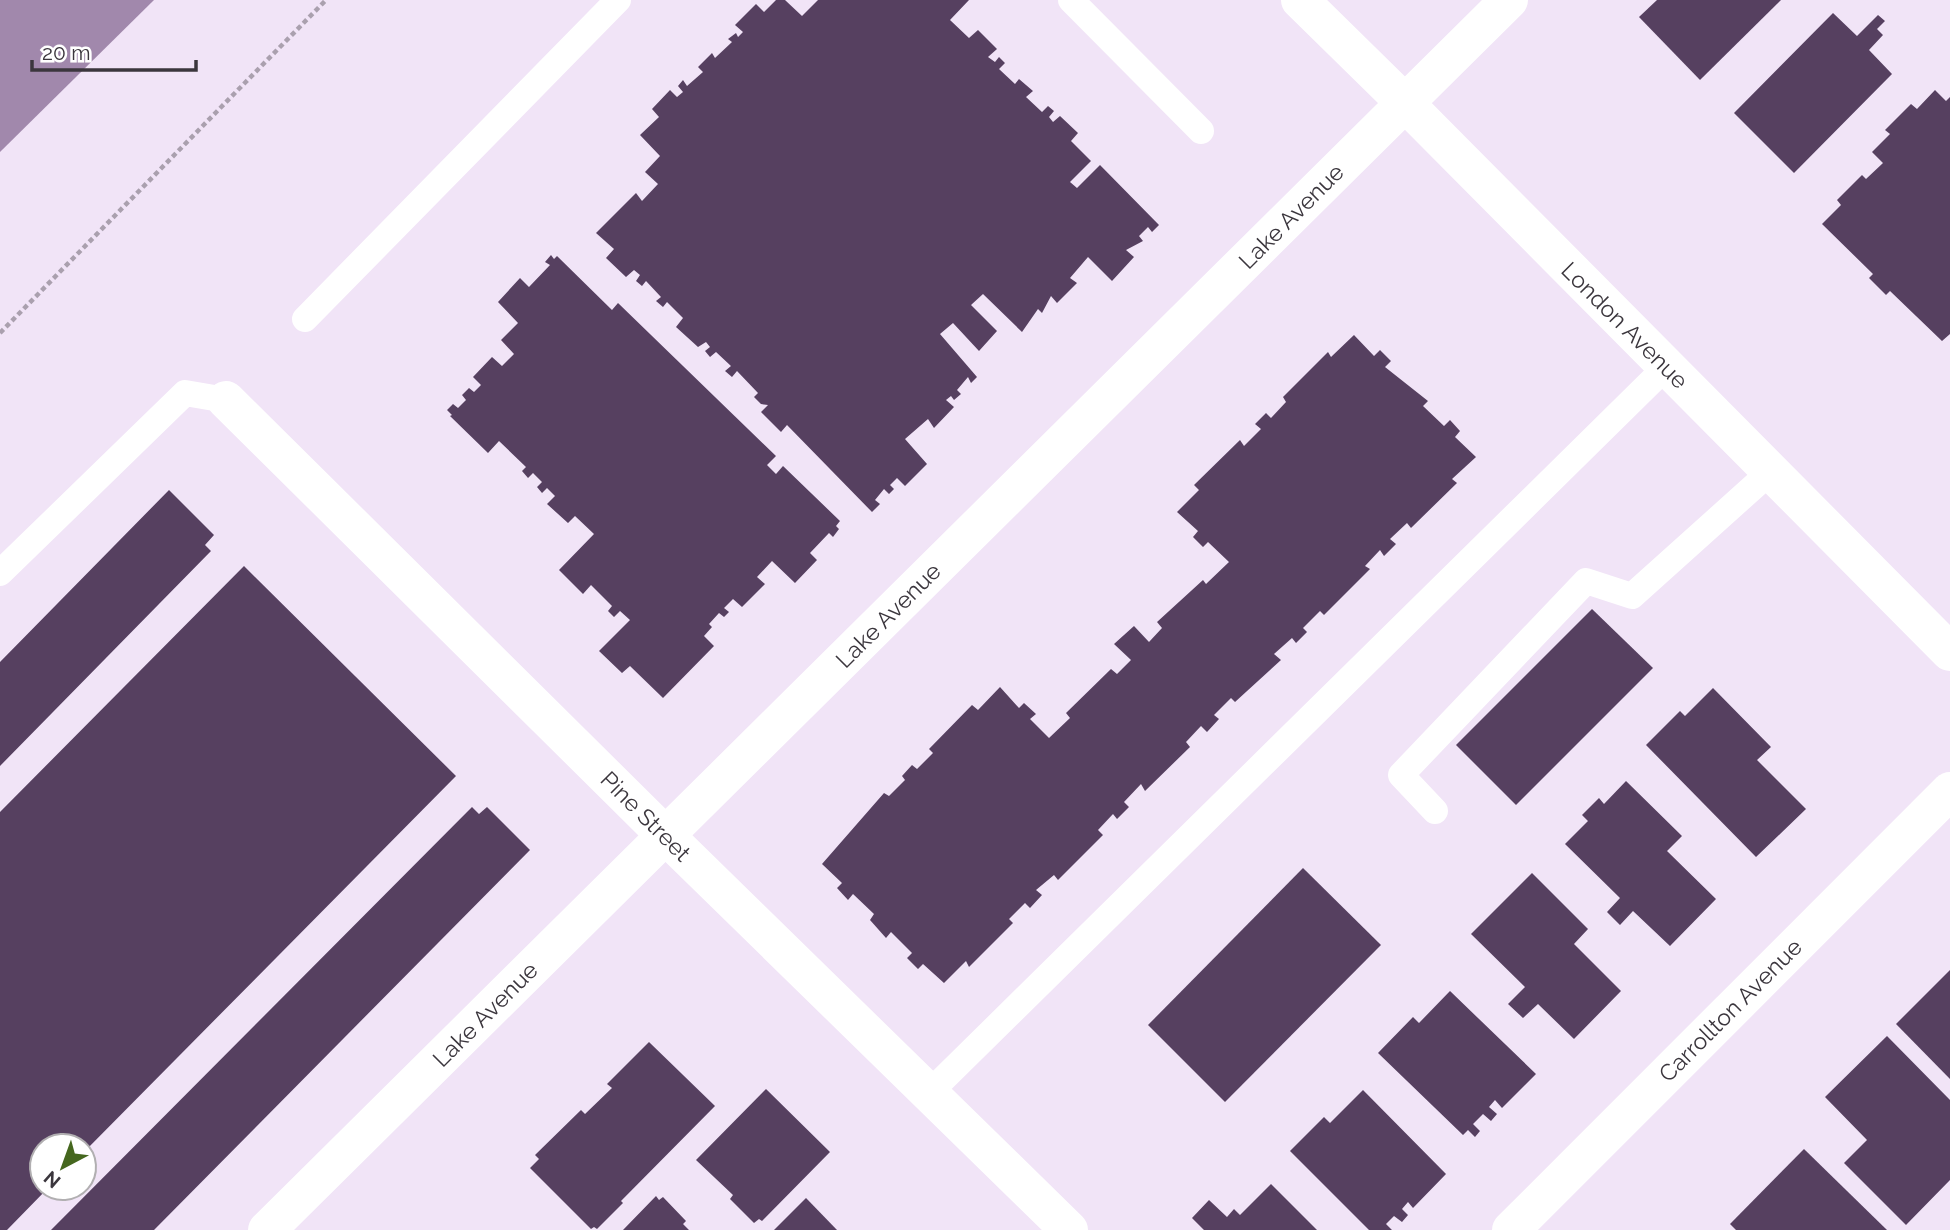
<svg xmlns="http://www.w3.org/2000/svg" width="1950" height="1230" font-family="Raleway,sans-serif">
  <rect width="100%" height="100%" fill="#f1e4f7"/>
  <polygon fill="#a188ac" points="0,0 154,0 0,152"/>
  <g fill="#564060">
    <polygon points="776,0 785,0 802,16 818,0 969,0 950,20 969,38 978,30 997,49 988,57 995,62 999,57 1005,63 999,69 1015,84 1019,79 1033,91 1026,97 1042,112 1048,106 1054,111 1049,117 1053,122 1060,116 1078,133 1071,141 1091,161 1070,182 1077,188 1100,165 1159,225 1152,232 1148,227 1139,236 1143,241 1126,250 1134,257 1112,281 1088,257 1070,278 1077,283 1057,303 1051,296 1042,313 1038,309 1022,332 983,294 971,305 997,331 979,351 953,323 940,334 977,377 971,383 968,377 957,390 961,394 954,400 951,396 946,400 954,407 934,428 928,419 905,439 927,464 905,486 897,478 890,485 894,489 889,494 884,489 875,500 880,504 872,512 787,425 781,432 761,412 768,405 761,404 754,397 758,393 737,371 732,377 725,371 731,366 716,352 710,357 705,351 710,347 706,342 698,347 676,327 683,318 667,302 663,307 656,301 661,297 646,281 642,286 636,281 640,275 634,270 626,277 606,258 614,249 596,233 636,193 642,201 658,184 645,172 660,156 640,135 659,117 652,109 670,90 677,97 683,92 678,86 683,80 687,86 703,72 698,67 712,53 715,58 732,42 728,39 736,33 738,37 743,32 735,25 756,4 764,12"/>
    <polygon points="1657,0 1781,0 1700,80 1639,17"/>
    <polygon points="1833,13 1857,36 1878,15 1885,21 1877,29 1883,35 1869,50 1892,74 1794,173 1734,113"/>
    <polygon points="1935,90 1946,101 1950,97 1950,334 1942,341 1890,291 1886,295 1869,278 1873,274 1822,224 1841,205 1837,200 1862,175 1866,179 1883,163 1872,152 1890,134 1885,130 1911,104 1917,109"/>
    <polygon points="551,255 554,259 557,256 612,310 618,303 776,456 767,465 776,474 783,466 840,521 836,526 839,529 833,537 829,533 810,553 817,560 795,583 772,561 757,577 765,584 742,607 733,599 724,608 729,612 724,617 719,613 709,624 712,627 704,636 714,646 663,698 630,666 622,673 599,651 630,620 620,611 614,617 608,611 612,606 591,585 583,594 559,570 594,534 575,516 568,523 547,504 555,496 547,488 542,493 537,487 542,482 533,473 528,478 522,471 526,467 499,441 488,453 450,416 452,415 447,410 453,404 458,408 466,400 462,395 469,388 474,392 481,385 473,377 492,357 502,366 514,354 501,340 518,323 498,302 520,278 529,287 550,265 545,262"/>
    <polygon points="1354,335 1374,356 1380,350 1391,361 1385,367 1428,401 1423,406 1444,426 1450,420 1460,431 1455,437 1476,457 1452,479 1457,483 1411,528 1407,523 1390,539 1396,544 1384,556 1380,550 1365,566 1370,569 1324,615 1320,611 1303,628 1307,632 1296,643 1292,638 1274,654 1281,660 1235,702 1231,698 1214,715 1219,719 1207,732 1201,726 1186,742 1190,747 1145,791 1141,784 1124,802 1129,807 1117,819 1113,814 1098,830 1103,835 1058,880 1054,875 1036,890 1042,895 1030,908 1025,903 1009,919 1013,923 969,967 966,961 944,983 923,964 918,969 907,958 912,953 891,932 886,938 870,920 874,914 853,894 848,900 837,888 842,883 822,864 884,793 889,796 905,780 902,776 912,765 917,769 933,753 929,749 972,705 978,710 1000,687 1019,708 1024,703 1036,714 1030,719 1049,738 1070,718 1066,713 1111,669 1117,674 1131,660 1114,644 1134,626 1149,642 1162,628 1157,622 1203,580 1206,584 1229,562 1208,542 1203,547 1193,537 1198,531 1177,512 1199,490 1194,485 1240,440 1244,446 1261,429 1255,424 1266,413 1271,418 1286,402 1283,397 1328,352 1331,357"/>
    <polygon points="169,490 214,535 205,545 211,551 0,766 0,662"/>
    <polygon points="244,566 456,776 84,1152 84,1146 42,1146 42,1188 48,1188 7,1230 0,1230 0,812"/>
    <polygon points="1592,609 1653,668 1516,805 1456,745"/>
    <polygon points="1713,688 1771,747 1757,760 1806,809 1756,857 1646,745 1680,711 1685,716"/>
    <polygon points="1626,781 1682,836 1667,851 1716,899 1670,946 1633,911 1620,925 1607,912 1620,898 1565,844 1588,821 1582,815 1599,798 1604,804"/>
    <polygon points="472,807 479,814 487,807 530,850 154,1230 51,1230"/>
    <polygon points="1303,868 1381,945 1225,1102 1148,1025"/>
    <polygon points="1532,873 1588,929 1574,944 1621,991 1574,1039 1538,1004 1523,1018 1508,1004 1525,987 1471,934"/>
    <polygon points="1950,970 1950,1079 1896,1024"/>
    <polygon points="1450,991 1536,1074 1502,1108 1495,1100 1489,1107 1497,1114 1491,1121 1483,1114 1473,1124 1480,1131 1475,1137 1468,1130 1463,1135 1378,1053 1413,1017 1419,1023"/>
    <polygon points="1887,1036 1950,1100 1950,1180 1906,1225 1844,1163 1867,1140 1825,1097"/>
    <polygon points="649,1042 715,1106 621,1201 623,1203 597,1229 594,1227 591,1229 530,1168 539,1159 535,1155 581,1110 585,1114 612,1088 607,1084"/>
    <polygon points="766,1089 830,1152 762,1221 759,1219 754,1223 730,1199 733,1195 696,1160"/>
    <polygon points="1363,1090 1446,1174 1413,1208 1408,1202 1402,1209 1408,1215 1402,1222 1394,1216 1386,1224 1392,1230 1369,1230 1290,1151 1324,1117 1330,1123"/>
    <polygon points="1804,1149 1887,1230 1736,1230 1730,1224"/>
    <polygon points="1271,1184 1317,1230 1204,1230 1192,1218 1209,1200 1227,1217 1234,1209 1240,1215"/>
    <polygon points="656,1196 659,1200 663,1197 686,1221 683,1224 689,1230 623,1230"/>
    <polygon points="806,1198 837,1230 774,1230"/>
  </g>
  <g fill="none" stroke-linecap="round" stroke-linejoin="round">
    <polyline stroke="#aaa0ae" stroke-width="4.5" stroke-dasharray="5 3.5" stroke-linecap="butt" points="0,333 326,0"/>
    <g stroke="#fff" stroke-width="26">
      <polyline points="1071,0 1201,131"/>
      <polyline points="305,319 618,0"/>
      <polyline points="0,573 185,393 226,400"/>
      <polyline points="1435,811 1401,775 1586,581 1632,596 1770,472"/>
      <polyline points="929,1093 1666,367"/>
    </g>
    <g stroke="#fff" stroke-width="38">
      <polyline points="1300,0 1405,103 1950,652"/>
      <polyline points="226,400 665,835 1069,1230"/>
      <polyline points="1511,1230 1950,791"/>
    </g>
    <polyline stroke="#fff" stroke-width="38" points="267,1230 1509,0"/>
  </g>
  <g text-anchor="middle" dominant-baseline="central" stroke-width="7" stroke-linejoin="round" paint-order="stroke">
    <g font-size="23" fill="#3b363d" stroke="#fff">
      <text transform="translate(1291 216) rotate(-45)">Lake Avenue</text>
      <text transform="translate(1625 325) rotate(45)">London Avenue</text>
      <text transform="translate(888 615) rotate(-45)">Lake Avenue</text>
      <text transform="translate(646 816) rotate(45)">Pine Street</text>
      <text transform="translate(1730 1010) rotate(-45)">Carrollton Avenue</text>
      <text transform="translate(485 1014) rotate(-45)">Lake Avenue</text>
    </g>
  </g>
  <g transform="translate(63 1167) rotate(221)"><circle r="33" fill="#ffffff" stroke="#b1afb1" stroke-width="2"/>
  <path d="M0-5L12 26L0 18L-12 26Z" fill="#45671e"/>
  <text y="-10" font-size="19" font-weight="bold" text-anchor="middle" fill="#3b363d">N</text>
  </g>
  <path d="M32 60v10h164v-10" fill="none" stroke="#3b363d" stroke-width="3.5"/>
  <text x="42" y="60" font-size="21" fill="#3b363d" stroke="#ffffff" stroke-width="5" paint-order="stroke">20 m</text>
</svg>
